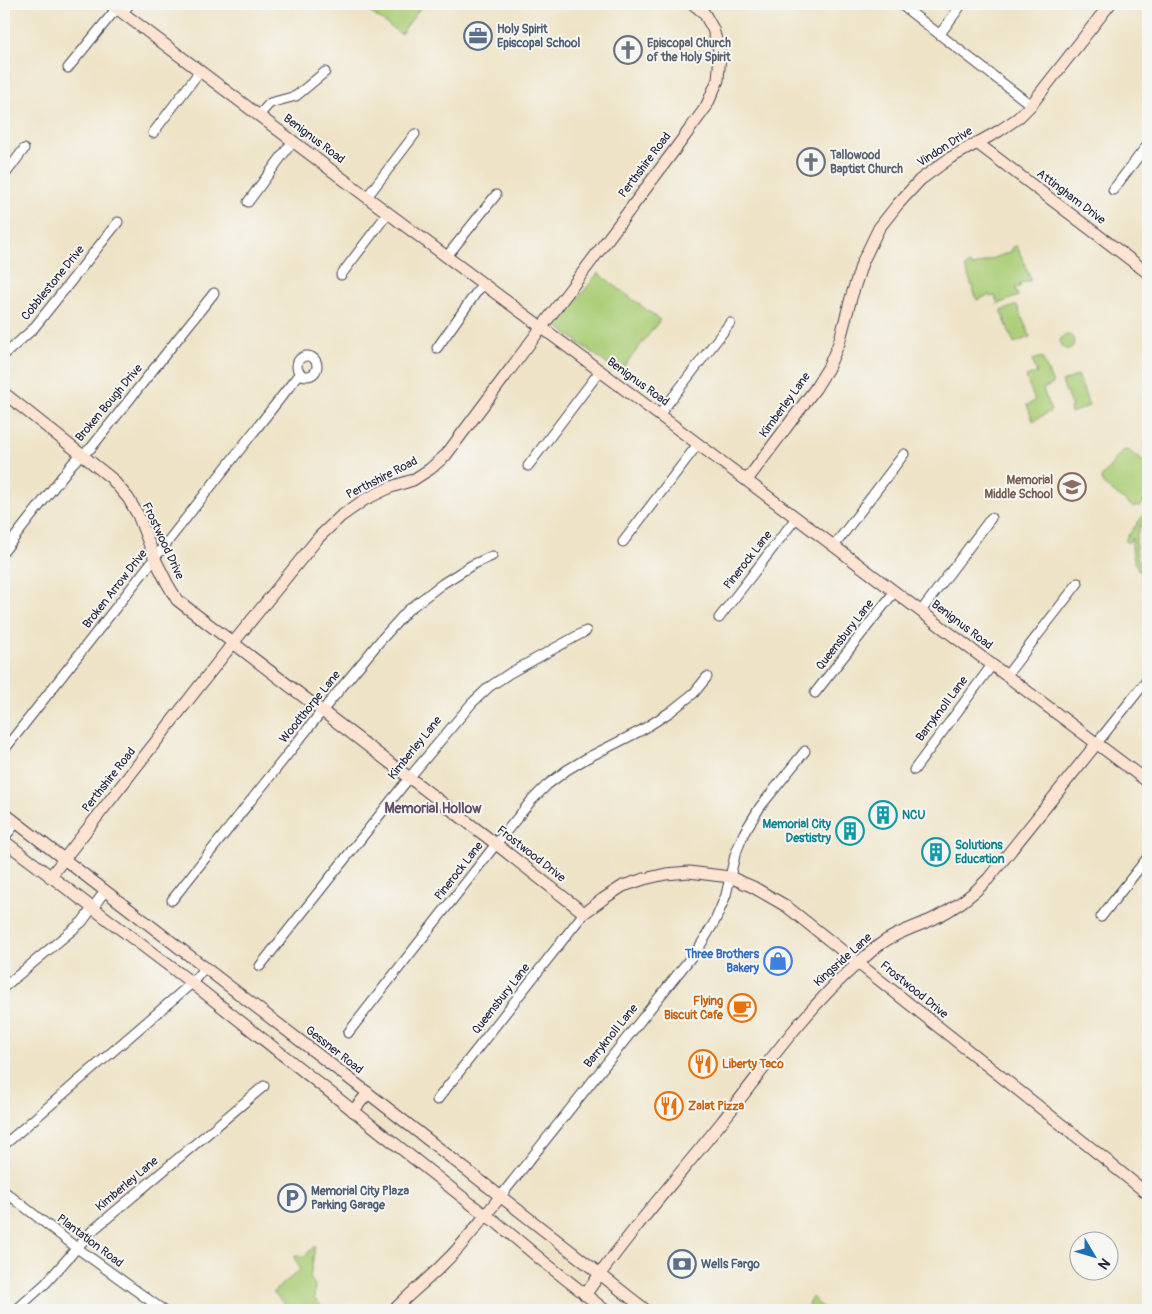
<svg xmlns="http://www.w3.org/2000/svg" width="1152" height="1314" font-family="Pangolin,sans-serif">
  <rect width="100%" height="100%" fill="#f6f6f2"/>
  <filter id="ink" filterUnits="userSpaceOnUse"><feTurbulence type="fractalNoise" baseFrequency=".02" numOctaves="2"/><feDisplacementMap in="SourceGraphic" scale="10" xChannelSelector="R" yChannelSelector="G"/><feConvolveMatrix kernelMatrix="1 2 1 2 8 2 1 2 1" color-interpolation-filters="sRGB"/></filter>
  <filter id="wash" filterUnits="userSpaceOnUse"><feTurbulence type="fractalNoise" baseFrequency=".0096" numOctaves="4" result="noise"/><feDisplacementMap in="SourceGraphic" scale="20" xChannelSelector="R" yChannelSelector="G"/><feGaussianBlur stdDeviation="1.12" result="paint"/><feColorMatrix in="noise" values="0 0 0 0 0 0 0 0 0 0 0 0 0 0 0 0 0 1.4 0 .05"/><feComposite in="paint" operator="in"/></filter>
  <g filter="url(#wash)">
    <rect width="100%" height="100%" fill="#eee3c6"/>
    <g fill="#aacd76" stroke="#667858">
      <polygon points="358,4 423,4 401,34"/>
      <polygon points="1017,246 1031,280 1020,284 1020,287 1015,288 1018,296 998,304 995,296 990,297 989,295 977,300 965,267 970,264 972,267 1012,251 1011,248"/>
      <polygon points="598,273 660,320 619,373 557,326"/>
      <polygon points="1017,305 1030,337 1014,343 1001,311"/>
      <circle cx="1067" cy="342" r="7"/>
      <polygon points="1042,357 1053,384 1043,389 1051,411 1033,421 1027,405 1035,401 1026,377 1037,373 1032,360"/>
      <polygon points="1078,375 1089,406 1071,413 1070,408 1072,407 1062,382"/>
      <polygon points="1128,450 1148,465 1148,496 1141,506 1133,507 1103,484 1101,478 1122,451"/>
      <path d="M1148,509c0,8 -4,11 -8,18 -8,17 -4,36 8,49v6c-13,-12 -17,-27 -16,-44l-4,5 -3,-3z"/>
      <polygon points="315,1246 310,1278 315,1285 314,1298 322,1307 318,1310 290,1310 273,1292 300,1270 295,1256 304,1256"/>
      <polygon points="812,1297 825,1310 808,1310 809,1305 808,1303"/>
    </g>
  </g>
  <g filter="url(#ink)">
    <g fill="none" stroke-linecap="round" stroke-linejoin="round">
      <defs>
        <g id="street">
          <polyline points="900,4 1031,105"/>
          <polyline points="940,34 962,4"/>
          <polyline points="68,68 112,14 118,9 126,8 130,4"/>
          <polyline points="259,115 270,103 296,96 325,72"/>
          <polyline points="153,133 200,71"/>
          <polyline points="4,176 24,149"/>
          <polyline points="1113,190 1148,144"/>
          <polyline points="367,197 415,134"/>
          <polyline points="248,202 293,141"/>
          <polyline points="447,256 496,195"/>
          <polyline points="341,275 388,213"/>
          <polyline points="437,348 483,283"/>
          <polyline points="4,355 33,329 118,222"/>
          <circle cx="307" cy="366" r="10"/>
          <polyline points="659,415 730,323"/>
          <polyline points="528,466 600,371"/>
          <polyline points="623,542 698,444"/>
          <polyline points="834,546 904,454"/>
          <polyline points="4,551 72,464 81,455 91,448 214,293"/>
          <polyline points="921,611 991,518"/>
          <polyline points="719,618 796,518"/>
          <polyline points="1006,676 1078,583"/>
          <polyline points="815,693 895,591"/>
          <polyline points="1097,743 1148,679"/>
          <polyline points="4,750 300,373"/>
          <polyline points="914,770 992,665"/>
          <polyline points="4,838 16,823"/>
          <polyline points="172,900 322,711 380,641 408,610 442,584 472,565 492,556"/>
          <polyline points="1101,917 1148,857"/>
          <polyline points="260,966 409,778 472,703 489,687 510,673 586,631"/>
          <polyline points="4,987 82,922 105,891"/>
          <polyline points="348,1033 496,844 531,801 547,785 567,770 587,758 642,730 670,712 694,693 707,677"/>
          <polyline points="437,1100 584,913"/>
          <polyline points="4,1145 192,983 205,967"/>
          <polyline points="4,1191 77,1248 163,1310"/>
          <polyline points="500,1197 700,946 715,921 726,895 735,855 744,833 760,807 805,751"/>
          <polyline points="16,1310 46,1283 92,1231 264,1086"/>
        </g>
        <g id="secondary">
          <polyline points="111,4 388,213 698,444 1148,782"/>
          <polyline points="977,143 1148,273"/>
          <polyline points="4,393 111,478 128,498 138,515 155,559 167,583 177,600 496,844 584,913 603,899 623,886 644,879 666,874 689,872 730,877 753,887 786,906 1110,1163"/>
          <polyline points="747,480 815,389 828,368 839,343 851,298 862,263 879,228 898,204 920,180 950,158 999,131 1018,118 1031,105 1110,4"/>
          <polyline points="4,813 368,1093 646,1310"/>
          <polyline points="4,841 192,983 485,1215 496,1222 544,1262 605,1310"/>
          <polyline points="50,877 233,643 319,537 340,517 364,500 391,487 413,480 430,469 446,455 676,148 706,107 718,80 720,54 713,29 704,13 693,4"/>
          <polyline points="353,1111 368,1093"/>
          <polyline points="1113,1166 1148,1194"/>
          <path d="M585,1295c42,-60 90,-115 136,-172 43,-54 83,-112 135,-158 8,-7 17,-16 26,-22 15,-11 34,-16 51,-24 21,-10 39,-23 55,-40l109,-136"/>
          <path d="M394,1310c16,-17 35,-31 51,-48 21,-20 37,-43 55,-65"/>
        </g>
      </defs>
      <use href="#street" stroke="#413f50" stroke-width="11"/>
      <use href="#secondary" stroke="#413f50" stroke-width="13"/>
      <use href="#street" stroke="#fff" stroke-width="9"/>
      <use href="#secondary" stroke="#fde3d1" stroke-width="11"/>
    </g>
  </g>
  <defs>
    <symbol id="office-ring" viewBox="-11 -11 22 22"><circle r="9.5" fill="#f6f6f2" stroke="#5c6f8a" stroke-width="1.5"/><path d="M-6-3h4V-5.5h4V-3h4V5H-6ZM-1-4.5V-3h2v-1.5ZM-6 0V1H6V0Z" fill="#5c6f8a"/></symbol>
    <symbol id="church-ring" viewBox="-11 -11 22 22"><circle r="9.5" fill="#f6f6f2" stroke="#6b7280" stroke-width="1.5"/><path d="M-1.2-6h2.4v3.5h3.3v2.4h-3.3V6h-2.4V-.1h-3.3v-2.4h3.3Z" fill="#6b7280"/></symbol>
    <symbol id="school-ring" viewBox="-11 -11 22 22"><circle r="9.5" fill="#f6f6f2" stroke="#8d6e63" stroke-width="1.5"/><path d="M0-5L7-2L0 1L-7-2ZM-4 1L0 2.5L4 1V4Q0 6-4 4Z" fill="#8d6e63"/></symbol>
    <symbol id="building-ring" viewBox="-11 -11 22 22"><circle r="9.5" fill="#f6f6f2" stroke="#0f9aa8" stroke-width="1.5"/><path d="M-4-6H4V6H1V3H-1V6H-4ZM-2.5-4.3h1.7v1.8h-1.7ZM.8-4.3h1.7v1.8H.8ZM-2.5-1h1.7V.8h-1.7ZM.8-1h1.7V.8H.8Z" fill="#0f9aa8"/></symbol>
    <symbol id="shop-ring" viewBox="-11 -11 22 22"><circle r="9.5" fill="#f6f6f2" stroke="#3f7fe0" stroke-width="1.5"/><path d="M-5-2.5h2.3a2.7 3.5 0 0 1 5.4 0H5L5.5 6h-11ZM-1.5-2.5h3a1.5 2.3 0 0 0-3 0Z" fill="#3f7fe0"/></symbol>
    <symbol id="cafe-ring" viewBox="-11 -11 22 22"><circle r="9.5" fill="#f6f6f2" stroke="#e8710a" stroke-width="1.5"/><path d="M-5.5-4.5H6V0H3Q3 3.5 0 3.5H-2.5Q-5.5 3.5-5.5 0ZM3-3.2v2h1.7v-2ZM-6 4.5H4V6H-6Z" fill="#e8710a"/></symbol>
    <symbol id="restaurant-ring" viewBox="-11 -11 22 22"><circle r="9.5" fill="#f6f6f2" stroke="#e8710a" stroke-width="1.5"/><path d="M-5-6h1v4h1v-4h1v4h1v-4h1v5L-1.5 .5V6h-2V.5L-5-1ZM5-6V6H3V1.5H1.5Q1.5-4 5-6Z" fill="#e8710a"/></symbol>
    <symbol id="parking-ring" viewBox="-11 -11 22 22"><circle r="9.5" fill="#f6f6f2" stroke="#5c6f8a" stroke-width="1.5"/><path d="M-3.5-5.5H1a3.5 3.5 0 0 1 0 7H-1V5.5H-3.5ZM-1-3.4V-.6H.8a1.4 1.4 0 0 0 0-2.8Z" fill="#5c6f8a"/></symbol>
    <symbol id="bank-ring" viewBox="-11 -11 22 22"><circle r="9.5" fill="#f6f6f2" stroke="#5c6f8a" stroke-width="1.5"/><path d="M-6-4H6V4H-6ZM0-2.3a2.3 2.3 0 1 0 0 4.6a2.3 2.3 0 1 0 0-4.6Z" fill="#5c6f8a"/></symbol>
  </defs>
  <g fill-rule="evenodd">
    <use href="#office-ring" x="462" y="20" width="32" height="32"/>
    <use href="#church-ring" x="612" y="34" width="32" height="32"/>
    <use href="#church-ring" x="795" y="146" width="32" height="32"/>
    <use href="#school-ring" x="1056" y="471" width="32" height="32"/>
    <use href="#building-ring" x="867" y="799" width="32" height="32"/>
    <use href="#building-ring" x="834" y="815" width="32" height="32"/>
    <use href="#building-ring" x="920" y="836" width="32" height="32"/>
    <use href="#shop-ring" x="762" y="945" width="32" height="32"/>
    <use href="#cafe-ring" x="726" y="992" width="32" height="32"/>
    <use href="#restaurant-ring" x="687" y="1048" width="32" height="32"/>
    <use href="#restaurant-ring" x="653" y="1090" width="32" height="32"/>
    <use href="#parking-ring" x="276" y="1182" width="32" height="32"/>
    <use href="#bank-ring" x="666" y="1248" width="32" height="32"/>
  </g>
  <g text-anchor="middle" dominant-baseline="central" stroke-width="4" stroke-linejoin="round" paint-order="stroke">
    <g font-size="12" font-weight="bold" fill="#4e5e75" stroke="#f6f6f2" text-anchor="start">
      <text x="497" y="29">Holy Spirit<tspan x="497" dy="14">Episcopal School</tspan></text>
      <text x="311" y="1191">Memorial City Plaza<tspan x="311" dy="14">Parking Garage</tspan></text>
      <text x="701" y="1264">Wells Fargo</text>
    </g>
    <g font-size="12" font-weight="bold" fill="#5b616d" stroke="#f6f6f2" text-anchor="start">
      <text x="647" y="43">Episcopal Church<tspan x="647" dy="14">of the Holy Spirit</tspan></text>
      <text x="830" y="155">Tallowood<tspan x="830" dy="14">Baptist Church</tspan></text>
    </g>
    <g font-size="12" fill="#22223b" stroke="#f6f6f2">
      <text transform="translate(314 139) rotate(37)">Benignus Road</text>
      <text transform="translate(945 147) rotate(-33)">Vindon Drive</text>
      <text transform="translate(645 165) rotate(-53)">Perthshire Road</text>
      <text transform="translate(1071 197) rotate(37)">Attingham Drive</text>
      <text transform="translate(53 283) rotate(-51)">Cobblestone Drive</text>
      <text transform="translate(638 382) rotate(36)">Benignus Road</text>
      <text transform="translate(109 403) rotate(-50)">Broken Bough Drive</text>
      <text transform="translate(785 405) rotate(-54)">Kimberley Lane</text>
      <text transform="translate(382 478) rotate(-27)">Perthshire Road</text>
      <text transform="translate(163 541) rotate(65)">Frostwood Drive</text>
      <text transform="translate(748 560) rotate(-52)">Pinerock Lane</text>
      <text transform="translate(115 589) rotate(-52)">Broken Arrow Drive</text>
      <text transform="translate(962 625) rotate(37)">Benignus Road</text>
      <text transform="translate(845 635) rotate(-52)">Queensbury Lane</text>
      <text transform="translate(310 707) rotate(-51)">Woodthorpe Lane</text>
      <text transform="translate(942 709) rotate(-53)">Barryknoll Lane</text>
      <text transform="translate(415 748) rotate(-51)">Kimberley Lane</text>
      <text transform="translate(109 780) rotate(-52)">Perthshire Road</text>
      <text transform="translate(531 854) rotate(38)">Frostwood Drive</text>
      <text transform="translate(459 871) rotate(-52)">Pinerock Lane</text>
      <text transform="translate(843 960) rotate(-42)">Kingsride Lane</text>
      <text transform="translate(914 990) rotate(39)">Frostwood Drive</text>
      <text transform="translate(501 999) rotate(-52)">Queensbury Lane</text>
      <text transform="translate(611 1036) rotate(-51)">Barryknoll Lane</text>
      <text transform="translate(334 1050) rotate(38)">Gessner Road</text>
      <text transform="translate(127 1184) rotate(-40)">Kimberley Lane</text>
      <text transform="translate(90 1241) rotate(37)">Plantation Road</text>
    </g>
    <g font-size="12" font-weight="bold" fill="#785e54" stroke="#f6f6f2" text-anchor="end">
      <text x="1053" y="480">Memorial<tspan x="1053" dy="14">Middle School</tspan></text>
    </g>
    <g font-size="12" font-weight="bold" fill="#0d838f" stroke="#f6f6f2" text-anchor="start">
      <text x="902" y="815">NCU</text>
      <text x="831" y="824" text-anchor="end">Memorial City<tspan x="831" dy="14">Destistry</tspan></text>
      <text x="955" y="845">Solutions<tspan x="955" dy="14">Education</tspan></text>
    </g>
    <g font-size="12" font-weight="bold" fill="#366cbe" stroke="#f6f6f2" text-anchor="end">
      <text x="759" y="954">Three Brothers<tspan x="759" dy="14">Bakery</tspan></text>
    </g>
    <g font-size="12" font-weight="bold" fill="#c56008" stroke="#f6f6f2" text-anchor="start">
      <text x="723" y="1001" text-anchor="end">Flying<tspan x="723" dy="14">Biscuit Cafe</tspan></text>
      <text x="722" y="1064">Liberty Taco</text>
      <text x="688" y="1106">Zalat Pizza</text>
    </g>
    <g font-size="14" font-weight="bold" fill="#624f68" stroke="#f6f6f2">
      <text x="433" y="808">Memorial Hollow</text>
    </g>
  </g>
  <rect width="1152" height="1314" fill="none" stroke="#f6f6f2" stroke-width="20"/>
  <g transform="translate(1094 1256) rotate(128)"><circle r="24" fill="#f6f6f2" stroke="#a1a1a9"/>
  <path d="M0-4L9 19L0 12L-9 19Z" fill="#1f6fb2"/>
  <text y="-8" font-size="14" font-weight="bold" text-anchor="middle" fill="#22223b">N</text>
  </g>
</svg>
